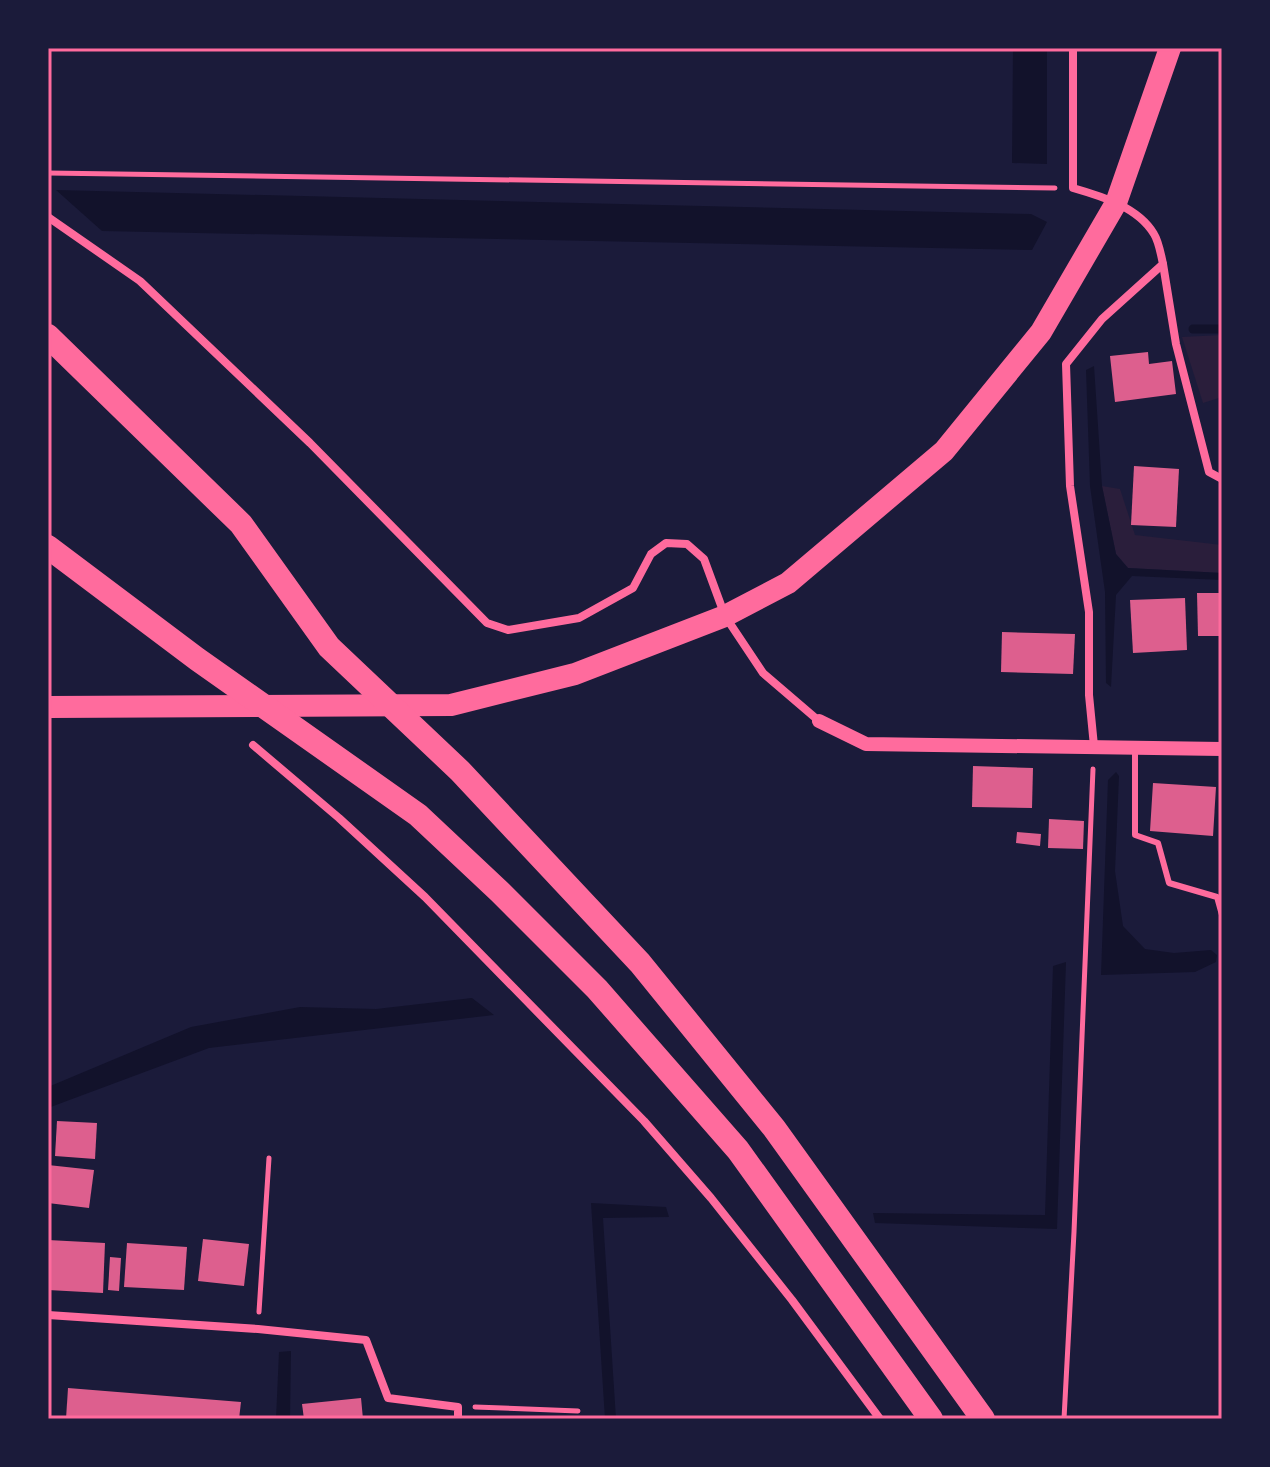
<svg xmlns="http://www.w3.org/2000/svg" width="1270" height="1467" font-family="Overpass,sans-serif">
  <rect width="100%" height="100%" fill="#1b1b3a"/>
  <g fill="#2a1e3b">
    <polygon points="1222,335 1222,397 1203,403 1182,337"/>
    <polygon points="1102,486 1120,489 1135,535 1222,545 1222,573 1128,568 1116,554"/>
  </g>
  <g fill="#12122b">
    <polygon points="1013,48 1047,48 1047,164 1012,163"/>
    <polygon points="56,190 1031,214 1047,222 1032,250 102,231"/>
    <polygon points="1094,366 1102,486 1116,554 1128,568 1222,573 1222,580 1132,576 1116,595 1111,687 1106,683 1105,592 1090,486 1086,370"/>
    <polygon points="1116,772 1119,776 1115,871 1123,926 1145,949 1174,953 1211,950 1217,955 1216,962 1195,972 1101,975 1108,780"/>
    <polygon points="1066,962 1057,1229 875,1223 873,1213 1045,1215 1053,966"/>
    <polygon points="472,998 494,1015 209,1048 48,1108 48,1087 191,1027 300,1007 376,1009"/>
    <polygon points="591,1203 666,1207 669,1217 603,1218 616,1419 605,1419"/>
    <polygon points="291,1351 290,1419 276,1419 279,1352"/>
  </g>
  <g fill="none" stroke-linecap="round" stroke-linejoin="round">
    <polyline stroke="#12122b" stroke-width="9" points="1193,329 1222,329"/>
  </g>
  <g fill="#dd5f8e">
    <polygon points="1148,352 1149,364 1172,361 1176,394 1115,402 1110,356"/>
    <polygon points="1134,466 1179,469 1176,527 1131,525"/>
    <polygon points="1197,593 1222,593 1222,636 1198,636"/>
    <polygon points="1185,598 1187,650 1133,653 1130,600"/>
    <polygon points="1002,632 1075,634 1073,674 1001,672"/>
    <polygon points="973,766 1033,768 1032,808 972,807"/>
    <polygon points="1153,783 1216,787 1213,836 1150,831"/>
    <polygon points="1049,819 1084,821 1083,849 1048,848"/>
    <polygon points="1017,832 1041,834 1040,846 1016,843"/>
    <polygon points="57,1121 97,1123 95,1159 55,1156"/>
    <polygon points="48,1165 94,1170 89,1208 48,1203"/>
    <polygon points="203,1239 249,1244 244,1286 198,1281"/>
    <polygon points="48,1240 105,1243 103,1293 48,1290"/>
    <polygon points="127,1243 187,1247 184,1290 124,1287"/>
    <polygon points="110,1257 121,1258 119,1291 108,1290"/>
    <polygon points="68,1388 241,1402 239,1419 66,1419"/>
    <polygon points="361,1398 363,1419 304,1419 302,1404"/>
  </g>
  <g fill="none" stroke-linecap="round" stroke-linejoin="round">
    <g stroke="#ff6b9d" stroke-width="5">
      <polyline points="48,173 1055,188"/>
      <polyline points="259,1312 269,1158"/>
      <polyline points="475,1407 578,1411"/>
      <polyline points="1064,1419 1074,1232 1093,769"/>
    </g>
    <polyline stroke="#ff6b9d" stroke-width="6" points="1135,747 1135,835 1158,843 1169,883 1217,897 1222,915"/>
    <g stroke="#ff6b9d" stroke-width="8">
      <path d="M1073,48v140c28,8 65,19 81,46 5,8 7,21 9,30l-61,55 -36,45 4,122 19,126v83l5,51"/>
      <polyline points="48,217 140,281 310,443 487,623 508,630 579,618 633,588 651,554 666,543 687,544 704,559 725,616 763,673 819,721"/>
      <polyline points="1163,264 1176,344 1209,472 1222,479"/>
      <polyline points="253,745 339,818 425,897 644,1121 711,1198 792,1300 880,1419"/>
      <polyline points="48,1315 258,1329 366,1340 388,1398 458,1407 458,1419"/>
    </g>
    <polyline stroke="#ff6b9d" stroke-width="14" points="819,721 866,744 1222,749"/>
    <polyline stroke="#ff6b9d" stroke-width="22" points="48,707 451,705 575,674 725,616 788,583 944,451 1041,332 1116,203 1170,48"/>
    <g stroke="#ff6b9d" stroke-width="24">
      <polyline points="48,336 241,524 329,647 460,771 640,963 774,1128 983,1419"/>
      <polyline points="48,547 197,659 418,815 500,892 597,989 738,1150 931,1419"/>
    </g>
  </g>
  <rect width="1270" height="1467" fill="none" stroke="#1b1b3a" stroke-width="100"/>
  <rect x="50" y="50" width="1170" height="1367" fill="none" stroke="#ff6b9d" stroke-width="3"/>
</svg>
